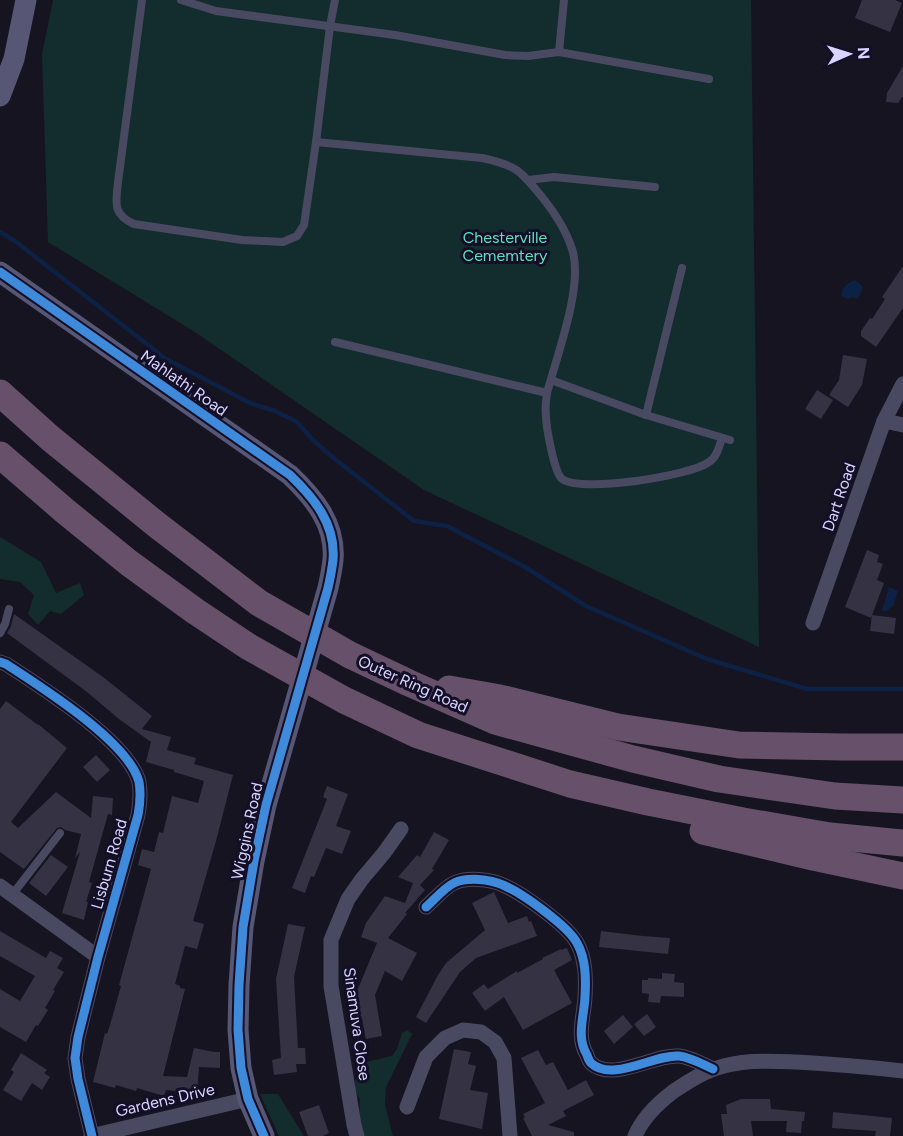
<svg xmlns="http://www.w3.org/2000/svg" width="903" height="1136" font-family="Figtree,sans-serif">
  <rect width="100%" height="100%" fill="#161421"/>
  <g fill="#132c2d">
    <polygon points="53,0 751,0 759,647 424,490 195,332 48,242 42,54"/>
    <polygon points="0,537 41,562 56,593 80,583 84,595 61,614 50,611 38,625 28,614 34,595 20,582 0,579"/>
    <path d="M407,1030l5,4 -26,53 -1,18 8,31h-30l-4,-16 1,-21c-12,-15 -2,-23 6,-37l26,-6 5,-7 5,-16z"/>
    <polygon points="260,1094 278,1094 304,1136 279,1136"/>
  </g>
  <g fill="#0d2144">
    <path d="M854,280l4,2 5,5 -3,8 -4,4 -2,-2 -7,2 -5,-3c-1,-9 5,-12 12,-16z"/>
    <polygon points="889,587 898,591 893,606 885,612 882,610"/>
  </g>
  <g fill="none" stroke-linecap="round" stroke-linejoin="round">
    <polyline stroke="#0d2144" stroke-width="4.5" points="0,232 15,241 166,359 250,403 275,411 297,422 314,441 331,456 414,521 447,526 525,567 586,606 707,659 807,689 903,689"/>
  </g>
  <g fill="#343243">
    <polygon points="862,0 895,0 902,3 890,32 855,18"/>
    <polygon points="903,66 903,96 898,103 886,102 887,93"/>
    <polygon points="903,266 903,308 876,347 861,336 861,331 870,318 872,319 885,299 882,297"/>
    <polygon points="843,355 867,359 862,385 848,407 829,395 839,380"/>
    <polygon points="817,390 833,400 821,419 805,409"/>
    <polygon points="867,550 879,555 877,562 883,564 877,580 884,583 871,618 845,607"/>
    <polygon points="14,614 103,677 152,716 142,729 171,737 167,750 196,758 194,764 233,775 216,841 193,921 204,924 197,949 185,946 175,984 180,986 180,988 185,989 163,1076 187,1077 194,1048 214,1052 220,1052 220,1068 199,1067 197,1093 166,1090 164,1096 137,1088 136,1091 116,1085 115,1088 93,1082 105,1033 107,1034 110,1025 121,986 119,985 151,869 138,865 142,849 154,852 159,832 163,833 172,796 198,803 204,781 174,772 174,770 146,762 151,742 119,719 87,692 7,633 11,626"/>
    <polygon points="872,615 896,618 894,634 870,631"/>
    <polygon points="6,701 38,725 38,724 67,748 11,822 18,828 56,792 91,818 93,796 113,798 112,815 108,814 89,882 92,883 86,902 88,902 84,920 62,913 80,852 75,858 81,834 65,830 61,827 57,828 24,869 0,852 0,709"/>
    <polygon points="96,755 110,770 97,782 83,767"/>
    <polygon points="327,786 348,794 336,826 351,831 342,854 326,848 314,877 311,876 305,893 292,888 327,799 323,797"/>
    <polygon points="434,832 449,840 432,869 434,870 420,885 425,890 405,913 407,914 388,938 417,953 402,981 385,971 375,995 382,1036 366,1039 362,1019 360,1019 355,996 377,943 361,937 366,923 385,896 405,903 413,883 398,877 417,855 420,857"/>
    <polygon points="51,855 68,867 46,896 29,883"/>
    <polygon points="494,892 508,923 527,916 529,922 531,921 537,936 476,958 460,972 426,1023 416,1017 438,975 446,963 485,930 472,903"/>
    <polygon points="288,924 305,927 294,977 298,1048 305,1048 306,1064 296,1064 297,1072 274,1075 272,1060 281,1058 276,979"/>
    <polygon points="0,931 46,958 50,951 63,958 57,968 64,972 53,990 55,991 45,1008 48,1010 38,1026 36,1025 26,1042 0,1027 0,989 20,1001 35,976 0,956"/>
    <polygon points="601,931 643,936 670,938 668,954 599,947"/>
    <polygon points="567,948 572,960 554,970 572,1003 523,1030 504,997 485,1011 472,993 484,984 488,989 517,971 517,973 543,959 542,958 561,949 561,950"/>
    <polygon points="662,973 675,974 674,982 684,983 684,997 661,996 660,1003 648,1002 649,994 642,993 642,980 648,980 648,978 662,979"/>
    <polygon points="647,1014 656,1027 644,1036 634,1024"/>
    <polygon points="623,1015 633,1027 614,1044 604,1031"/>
    <polygon points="454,1049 471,1052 468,1064 476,1066 470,1090 488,1093 482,1129 439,1119"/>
    <polygon points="538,1050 546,1065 553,1062 568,1090 586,1080 594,1095 563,1111 566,1116 548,1125 574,1132 574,1136 532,1136 523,1118 525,1117 523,1114 545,1103 521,1058"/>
    <polygon points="21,1053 47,1070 44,1073 50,1077 42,1090 32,1083 21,1101 3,1090 14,1072 11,1070"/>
    <polygon points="741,1099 770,1099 771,1109 805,1112 804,1121 802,1121 801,1133 786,1132 787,1121 751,1121 753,1136 724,1136 721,1114 727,1114 726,1105"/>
    <polygon points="319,1105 329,1133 323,1136 308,1136 299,1112"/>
    <polygon points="833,1112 892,1118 890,1136 875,1136 876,1131 832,1128"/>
  </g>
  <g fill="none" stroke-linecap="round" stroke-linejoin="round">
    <g stroke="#4a4962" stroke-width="8">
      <path d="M142,0l-24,182c-2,21 -6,32 16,42l108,16 41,2 14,-6 7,-11 12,-83 14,-116 5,-26"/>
      <polyline points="181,0 216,11 395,35 505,55 528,56 559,52 709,79"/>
      <polyline points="559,52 564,0"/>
      <path d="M316,142l166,16c34,7 39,13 60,39 12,15 24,33 30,52 12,36 -15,106 -25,144l-212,-51"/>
      <polyline points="528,180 554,177 655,187"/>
      <polyline points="551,380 646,415 730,440"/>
      <path d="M547,393c-1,7 -2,15 -1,23 0,11 8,54 15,62 15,16 130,-2 148,-16 8,-5 10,-15 13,-24"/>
      <polyline points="646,415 682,268"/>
      <polyline points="0,633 5,624 9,609"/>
      <polyline points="12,895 60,833"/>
    </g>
    <g stroke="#4a4962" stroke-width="15">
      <polyline points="884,421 903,425"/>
      <polyline points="813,623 884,421 903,384"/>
      <path d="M0,662l6,2c35,23 123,78 133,118 2,11 1,22 -1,33l-40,142 -20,80 -3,21 3,21 14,57"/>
      <polyline points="0,886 98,957"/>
      <path d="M426,907c8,-7 19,-20 28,-24 13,-6 36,-4 49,2 19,8 65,41 74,58 9,16 9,36 8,54 -1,20 -9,40 2,58 1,3 2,6 4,8 21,20 63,-9 88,-7 11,1 23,8 34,13"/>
      <polyline points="407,1107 426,1057 445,1038 463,1030 481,1032 495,1042 504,1058 510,1136"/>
      <polyline points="91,1136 248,1099"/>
      <polyline points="357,1136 354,1125 331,986 331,940 348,899 362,879 384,853 401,829"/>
      <path d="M635,1136c8,-19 23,-33 39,-45 12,-8 27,-18 40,-22 28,-10 55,-8 83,-7 35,2 71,5 106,9"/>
    </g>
    <g stroke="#575674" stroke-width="21">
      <polyline points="0,96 14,59 26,0"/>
      <path d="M0,272l290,203c24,23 46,49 43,85 -1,9 -3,19 -5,28l-62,217 -12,56 -11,66 -4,58 -1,45 3,38 7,31 16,37"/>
    </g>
    <g stroke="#67516a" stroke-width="27">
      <polyline points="0,393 50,438 157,525 259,603 350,655 409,683 495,721 633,759 719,779 835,796 903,800"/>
      <polyline points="0,455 65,511 129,563 195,611 249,647 344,700 418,735 570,784 648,802 743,821 830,836 903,843"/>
      <polyline points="449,689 500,698 618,727 739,745 843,747 903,747"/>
      <polyline points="703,831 813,857 903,876"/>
    </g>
    <defs>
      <g id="cycleway">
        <path d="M0,272l290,203c24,23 46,49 43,85 -1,9 -3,19 -5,28l-62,217 -12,56 -11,66 -4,58 -1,45 3,38 7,31 16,37"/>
        <path d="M0,662l6,2c35,23 123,78 133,118 2,11 1,22 -1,33l-40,142 -20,80 -3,21 3,21 14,57"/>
        <path d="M426,907c8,-7 19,-20 28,-24 13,-6 36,-4 49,2 19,8 65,41 74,58 9,16 9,36 8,54 -1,20 -9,40 2,58 1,3 2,6 4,8 21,20 63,-9 88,-7 11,1 23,8 34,13"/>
      </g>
    </defs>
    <use href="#cycleway" stroke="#130f26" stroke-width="13"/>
    <use href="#cycleway" stroke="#408adc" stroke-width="9"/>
  </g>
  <g text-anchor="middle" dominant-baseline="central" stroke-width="6" stroke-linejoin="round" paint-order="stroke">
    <g font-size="16" fill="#5fe0c0" stroke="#130f26">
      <text x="505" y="237">Chesterville<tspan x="505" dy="18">Cememtery</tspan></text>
    </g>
    <g font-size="16" fill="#d9d4ff" stroke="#130f26">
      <text transform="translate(184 383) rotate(35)">Mahlathi Road</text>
      <text transform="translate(839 497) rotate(-71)">Dart Road</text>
      <text transform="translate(413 684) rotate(24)">Outer Ring Road</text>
      <text transform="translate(247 831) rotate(-78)">Wiggins Road</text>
      <text transform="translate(109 864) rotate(-74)">Lisburn Road</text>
      <text transform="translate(357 1024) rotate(82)">Sinamuva Close</text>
      <text transform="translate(165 1100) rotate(-13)">Gardens Drive</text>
    </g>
  </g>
  <g transform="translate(849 54) rotate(87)" stroke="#130f26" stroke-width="4.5" paint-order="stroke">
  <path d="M0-4.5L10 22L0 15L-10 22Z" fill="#d9d4ff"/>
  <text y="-9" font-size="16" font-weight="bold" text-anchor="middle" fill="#d9d4ff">N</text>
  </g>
</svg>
